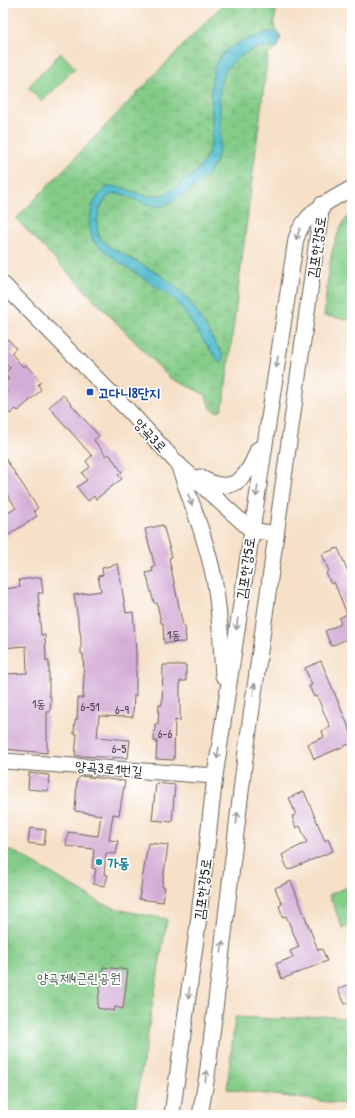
<svg xmlns="http://www.w3.org/2000/svg" width="355" height="1118" font-family="'Patrick Hand','Poor Story',sans-serif">
  <defs>
    <pattern id="wetland-marsh" width="20" height="14" patternUnits="userSpaceOnUse"><rect width="20" height="14" fill="#84cc88"/><path d="M1 5h8M5 5V1M11 12h8M15 12V8" fill="none" stroke="#71af75"/></pattern>
    <pattern id="park-tufts" width="24" height="20" patternUnits="userSpaceOnUse"><rect width="24" height="20" fill="#84cc88"/><path d="M3 7l-1-3M5 7V3M7 7l1-3M15 17l-1-3M17 17v-4M19 17l1-3" fill="none" stroke="#71af75"/></pattern>
    <pattern id="water-ripples" width="26" height="14" patternUnits="userSpaceOnUse"><rect width="26" height="14" fill="#53becf"/><path d="M2 4q2-2 4 0t4 0M15 11q2-2 4 0t4 0" fill="none" stroke="#449aa7"/></pattern>
  </defs>
  <rect width="100%" height="100%" fill="#fff"/>
  <filter id="ink" filterUnits="userSpaceOnUse"><feTurbulence type="fractalNoise" baseFrequency=".025" numOctaves="2"/><feDisplacementMap in="SourceGraphic" scale="8" xChannelSelector="R" yChannelSelector="G"/><feConvolveMatrix kernelMatrix="1 2 1 2 8 2 1 2 1" color-interpolation-filters="sRGB"/></filter>
  <filter id="wash" filterUnits="userSpaceOnUse"><feTurbulence type="fractalNoise" baseFrequency=".012" numOctaves="4" result="noise"/><feDisplacementMap in="SourceGraphic" scale="16" xChannelSelector="R" yChannelSelector="G"/><feGaussianBlur stdDeviation="0.9" result="paint"/><feColorMatrix in="noise" values="0 0 0 0 0 0 0 0 0 0 0 0 0 0 0 0 0 1.4 0 .05"/><feComposite in="paint" operator="in"/></filter>
  <g filter="url(#wash)">
    <rect width="100%" height="100%" fill="#f6e0c7"/>
    <path fill="url(#wetland-marsh)" stroke="#507452" d="M224,3h53l-3,23 7,11 -3,10 -10,7 -44,347 -2,7 -3,4c-10,-2 -11,-9 -13,-17l-37,-18 -153,-158z"/>
    <g fill="url(#park-tufts)" stroke="#507452">
      <path d="M352,213v107l-28,-4c4,-31 4,-83 28,-103z"/>
      <polygon points="3,849 17,853 101,903 125,911 167,919 134,1115 3,1115"/>
      <polygon points="352,885 352,925 343,929 329,895"/>
      <polygon points="325,1016 352,1019 352,1105 227,1089 235,1017 279,1019"/>
    </g>
    <polygon fill="#84cc88" stroke="#507452" points="61,53 75,68 42,102 28,87"/>
    <path fill="url(#water-ripples)" stroke="#386d76" d="M268,32h8l4,6 -1,7c-6,4 -13,2 -20,3 -11,3 -21,9 -29,17 -25,25 7,74 -23,111 -9,10 -35,29 -48,30 -14,1 -39,-17 -49,-11 -6,4 -9,12 -11,18 -2,9 -3,18 2,26 6,8 17,12 25,17 18,10 41,21 56,36 16,18 26,41 40,61l1,8 -2,2 -6,-6 -39,-57 -63,-42 -20,-17 -4,-15 3,-20 6,-10 9,-9c18,-4 35,14 53,8 10,-2 18,-9 26,-15 35,-26 25,-52 25,-91 1,-11 2,-23 9,-32 12,-15 31,-18 48,-25z"/>
    <g id="blocks">
      <g fill="#d4add6">
        <polygon points="8,339 16,348 11,353 23,367 26,365 41,382 38,385 41,389 36,395 18,411 16,409 10,414 3,406 3,396 7,392 3,384 9,379 4,374 10,368 3,361 3,343"/>
        <polygon points="63,395 99,436 94,440 106,456 109,454 122,472 118,475 122,479 115,484 96,499 94,496 88,501 77,487 87,480 82,473 90,467 86,461 92,456 49,407"/>
        <polygon points="3,455 38,508 34,511 37,516 7,536 3,530 3,516 16,508 3,488"/>
        <polygon points="163,525 172,557 169,558 183,626 185,626 186,642 164,643 163,623 161,623 157,603 154,603 146,573 153,571 152,568 155,567 145,529"/>
        <polygon points="338,548 352,581 352,637 331,646 325,631 341,624 339,618 347,614 334,582 331,584 326,573 329,571 322,554"/>
        <polygon points="118,564 126,613 133,612 136,651 136,696 134,695 133,717 99,716 97,737 130,740 128,758 75,756 77,734 74,734 75,720 77,720 78,698 83,698 84,675 83,654 81,654 81,638 74,595 101,591 98,576 103,575 102,568"/>
        <polygon points="41,577 43,593 38,593 41,635 45,635 46,661 49,661 49,696 51,696 50,712 47,712 47,753 3,749 3,674 27,673 26,646 3,648 3,589 20,587 19,580"/>
        <polygon points="321,661 352,735 352,743 314,759 308,744 324,737 322,731 330,727 317,696 314,697 309,686 312,685 305,668"/>
        <polygon points="163,665 186,665 186,681 180,681 180,721 175,720 174,760 156,759 157,741 154,741 155,724 158,724 159,705 162,705"/>
        <polygon points="29,773 49,775 48,791 28,789"/>
        <polygon points="81,776 125,781 119,815 113,814 109,840 118,841 116,854 106,853 104,874 108,875 105,886 93,884 96,869 92,868 94,849 66,846 68,832 98,836 101,815 75,811 77,780"/>
        <polygon points="156,783 175,785 172,822 152,820"/>
        <polygon points="304,791 325,841 328,839 333,851 288,870 282,855 307,842 300,826 296,828 292,816 296,815 289,798"/>
        <polygon points="30,828 46,830 44,845 28,843"/>
        <polygon points="148,843 168,845 162,887 165,887 163,902 139,899"/>
        <polygon points="291,881 318,950 322,949 327,961 282,979 276,964 293,957 290,951 299,947 286,916 283,917 279,906 282,904 275,888"/>
        <polygon points="103,967 128,970 123,1009 115,1007 114,1011 97,1008"/>
        <polygon points="352,983 352,1001 345,1004 338,989"/>
      </g>
    </g>
  </g>
  <g filter="url(#ink)">
    <use href="#blocks" fill-opacity="0" stroke="#686158" stroke-width="1"/>
    <g fill="none" stroke-linecap="round" stroke-linejoin="round">
      <defs>
        <g id="minor">
          <polyline points="3,284 129,411 177,463 251,530 276,534"/>
          <path d="M178,464c13,38 28,75 36,114 6,33 7,65 9,98"/>
          <path d="M200,477c32,20 47,2 58,-28"/>
          <polyline points="3,761 215,776"/>
          <path d="M172,1115l26,-191 17,-148 81,-537c8,-27 33,-38 56,-51"/>
          <polyline points="200,1115 207,1076 244,766 322,204"/>
        </g>
      </defs>
      <use href="#minor" stroke="#686158" stroke-width="17"/>
      <use href="#minor" stroke="#fff" stroke-width="15"/>
    </g>
    <defs><path id="oneway-shaft" d="M-6 0H5M1.5-3L5.5 0L1.5 3" fill="none" stroke-width="1.6" stroke-linecap="round" stroke-linejoin="round"/></defs>
    <g stroke="#999">
      <use href="#oneway-shaft" transform="translate(298 234) rotate(109)"/>
      <use href="#oneway-shaft" transform="translate(277 362) rotate(99)"/>
      <use href="#oneway-shaft" transform="translate(257 491) rotate(99)"/>
      <use href="#oneway-shaft" transform="translate(190 500) rotate(71)"/>
      <use href="#oneway-shaft" transform="translate(237 624) rotate(98)"/>
      <use href="#oneway-shaft" transform="translate(254 689) rotate(-82)"/>
      <use href="#oneway-shaft" transform="translate(218 753) rotate(98)"/>
      <use href="#oneway-shaft" transform="translate(237 818) rotate(-83)"/>
      <use href="#oneway-shaft" transform="translate(222 947) rotate(-83)"/>
      <use href="#oneway-shaft" transform="translate(189 993) rotate(97)"/>
      <use href="#oneway-shaft" transform="translate(206 1076) rotate(-82)"/>
    </g>
  </g>
  <rect fill="#1a4fb4" stroke="#fff" stroke-width="1.5" x="86" y="388" width="8" height="8" rx="2"/>
  <circle fill="#0f9aa8" stroke="#fff" stroke-width="1.5" cx="99" cy="862" r="4"/>
  <g text-anchor="middle" dominant-baseline="central" stroke-width="3.5" stroke-linejoin="round" paint-order="stroke">
    <g font-size="12" fill="#4a404a">
      <text x="174" y="634">1동</text>
      <text x="39" y="703">1동</text>
      <text x="90" y="706">6-51</text>
      <text x="122" y="709">6-9</text>
      <text x="165" y="733">6-6</text>
      <text x="119" y="748">6-5</text>
    </g>
    <g font-size="14" fill="#1c1c1c" stroke="#fff">
      <text transform="translate(316 247) rotate(-82)">김포한강5로</text>
      <text transform="translate(151 435) rotate(47)">양곡3로</text>
      <text transform="translate(245 568) rotate(-82)">김포한강5로</text>
      <text transform="translate(109 768) rotate(5)">양곡3로1번길</text>
      <text transform="translate(202 889) rotate(-83)">김포한강5로</text>
    </g>
    <g font-size="14" font-weight="bold" fill="#164399" stroke="#fff" text-anchor="start">
      <text x="98" y="392">고다니8단지</text>
    </g>
    <g font-size="14" font-weight="bold" fill="#0d838f" stroke="#fff" text-anchor="start">
      <text x="107" y="862">가동</text>
    </g>
    <g font-size="14" fill="#466247" stroke="#fff">
      <text x="79" y="977">양곡제4근린공원</text>
    </g>
  </g>
  <rect width="355" height="1118" fill="none" stroke="#fff" stroke-width="16"/>
</svg>
